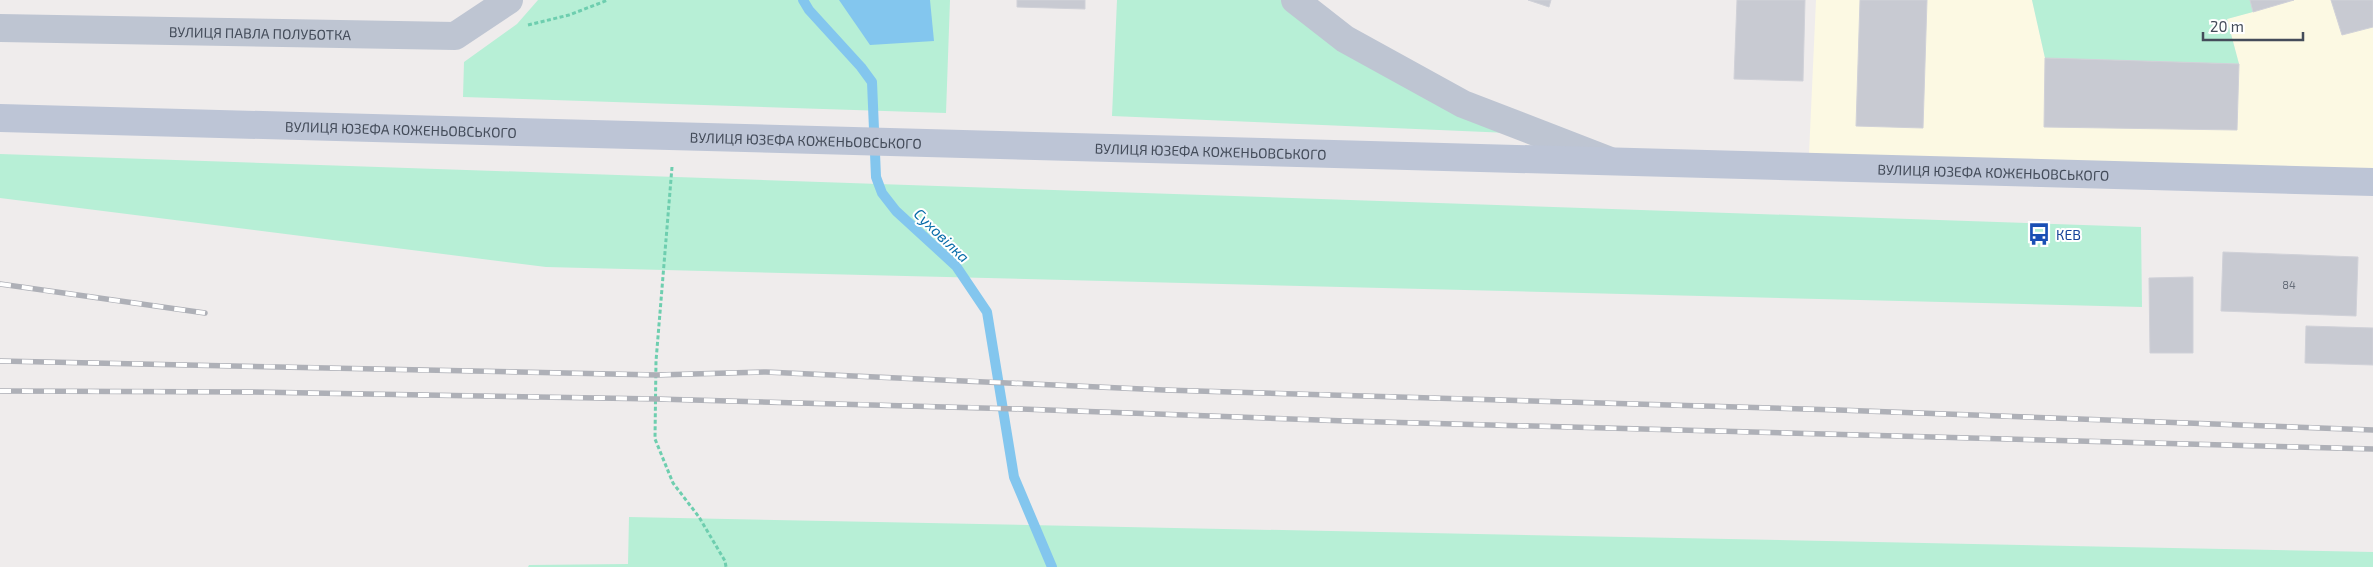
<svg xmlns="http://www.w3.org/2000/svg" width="2373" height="567" font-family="'Exo 2',sans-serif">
  <rect width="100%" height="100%" fill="#efecec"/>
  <polygon fill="#fcf9e3" points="1816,0 2032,0 2045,58 2239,64 2227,19 2294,0 2373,0 2373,172 1809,154"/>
  <g fill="#b7efd6">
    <polygon points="538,0 950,0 946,113 463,97 464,62 517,24"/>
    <polygon points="1117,0 1282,0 1339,47 1509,133 1112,116"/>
    <polygon points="2032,0 2250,0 2253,12 2227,19 2239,64 2045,58"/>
    <polygon points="0,154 2141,227 2142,307 546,267 0,198"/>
    <polygon points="629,517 2373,552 2373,567 528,567 529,565 628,564"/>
  </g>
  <polygon fill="#83c6ee" points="839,0 930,0 934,41 870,45"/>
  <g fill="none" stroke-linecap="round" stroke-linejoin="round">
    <polyline stroke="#83c6ee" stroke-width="10" points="803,0 809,10 861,67 872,82 876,177 882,193 896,211 956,266 987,312 1014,477 1052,567"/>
  </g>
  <g fill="#c8cad2" stroke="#d0d1d8">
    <polygon points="1017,0 1085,0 1085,9 1017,7"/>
    <polygon points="1528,0 1551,0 1549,7"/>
    <polygon points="1737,0 1805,0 1803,81 1734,79"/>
    <polygon points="1860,0 1927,0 1923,128 1856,126"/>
    <polygon points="2250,0 2294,0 2253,12"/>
    <polygon points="2331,0 2373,0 2373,27 2342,35"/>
    <polygon points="2045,58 2239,64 2237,130 2044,127"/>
    <polygon points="2223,252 2358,257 2356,316 2221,311"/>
    <polygon points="2193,277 2193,353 2150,353 2149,278"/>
    <polygon points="2306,326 2373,328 2373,365 2305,363"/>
  </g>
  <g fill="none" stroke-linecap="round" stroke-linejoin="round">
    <g stroke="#6eceaf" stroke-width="3" stroke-dasharray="4 2.5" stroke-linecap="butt">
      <polyline points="528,25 569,15 608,0"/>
      <polyline points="672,167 656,361 655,439 673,483 699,517 725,561 726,567"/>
    </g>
    <g stroke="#bec5d2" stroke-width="28">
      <polyline points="1295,0 1345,39 1463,104 1608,160"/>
      <path id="s1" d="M0,28l455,8 54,-36"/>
    </g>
    <path stroke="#bdc5d6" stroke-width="28" id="s2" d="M0,118l2373,64"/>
    <defs>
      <g id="rail">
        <polyline points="0,284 205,313"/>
        <polyline points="0,361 657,375 766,372 1164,390 1838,410 2373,430"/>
        <polyline points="0,391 250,392 657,399 1021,409 1346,421 2373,449"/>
      </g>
    </defs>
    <use href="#rail" stroke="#aeb0b7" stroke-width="5.5"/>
    <use href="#rail" stroke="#fff" stroke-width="4" stroke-dasharray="11" stroke-linecap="butt"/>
  </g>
  <defs>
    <symbol id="bus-bare" viewBox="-9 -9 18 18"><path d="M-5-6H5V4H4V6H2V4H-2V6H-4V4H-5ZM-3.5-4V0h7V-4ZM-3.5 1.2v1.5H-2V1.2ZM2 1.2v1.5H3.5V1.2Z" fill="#1a4fb4" stroke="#fff" stroke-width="2.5" paint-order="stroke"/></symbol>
  </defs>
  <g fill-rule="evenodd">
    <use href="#bus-bare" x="2023" y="218" width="32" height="32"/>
  </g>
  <g text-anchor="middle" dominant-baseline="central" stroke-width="4" stroke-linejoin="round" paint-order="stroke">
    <g font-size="11" fill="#656c78">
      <text x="2289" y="284">84</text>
    </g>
    <g font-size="14" fill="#444c5a" stroke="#fff">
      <text stroke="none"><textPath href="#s1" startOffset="260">ВУЛИЦЯ ПАВЛА ПОЛУБОТКА</textPath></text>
      <text stroke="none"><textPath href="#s2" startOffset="401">ВУЛИЦЯ ЮЗЕФА КОЖЕНЬОВСЬКОГО</textPath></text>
      <text stroke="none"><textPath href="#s2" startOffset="806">ВУЛИЦЯ ЮЗЕФА КОЖЕНЬОВСЬКОГО</textPath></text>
      <text stroke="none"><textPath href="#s2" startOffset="1211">ВУЛИЦЯ ЮЗЕФА КОЖЕНЬОВСЬКОГО</textPath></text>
      <text stroke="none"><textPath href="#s2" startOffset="1994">ВУЛИЦЯ ЮЗЕФА КОЖЕНЬОВСЬКОГО</textPath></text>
    </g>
    <g font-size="14" fill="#164399" stroke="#fff" text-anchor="start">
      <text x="2056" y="234">КЕВ</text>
    </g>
    <g font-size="15" font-style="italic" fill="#076ca9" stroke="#fff">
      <text transform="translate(942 235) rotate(44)">Суховілка</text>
    </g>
  </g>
  <path d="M2203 32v8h100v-8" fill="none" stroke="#444c5a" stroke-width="2.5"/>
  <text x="2210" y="32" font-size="15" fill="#444c5a" stroke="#ffffff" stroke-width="4" paint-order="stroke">20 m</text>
</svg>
